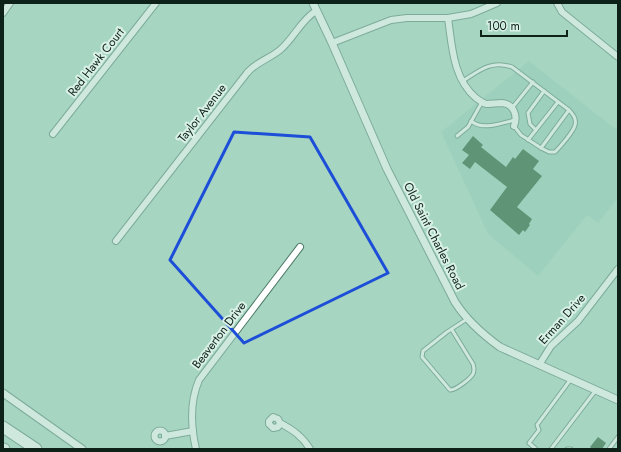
<svg xmlns="http://www.w3.org/2000/svg" width="621" height="452" font-family="Jost,sans-serif">
  <rect width="100%" height="100%" fill="#a6d6c2"/>
  <polygon fill="#93cdb5" points="529,61 613,127 618,129 618,198 598,223 587,215 538,276 488,234 441,132"/>
  <g fill="#0a4519">
    <polygon points="473,136 483,145 481,147 506,167 513,157 515,159 523,149 539,161 533,169 542,176 517,207 532,219 529,224 530,225 525,232 523,230 519,235 490,210 507,187 475,162 470,169 462,163 469,155 462,150"/>
    <polygon points="598,437 606,443 602,449 592,449 590,447"/>
  </g>
  <g fill="none" stroke-linecap="round" stroke-linejoin="round">
    <defs>
      <g id="service">
        <path d="M463,81c17,-11 28,-21 49,-14l57,43c4,4 8,9 6,15 -1,6 -15,22 -20,27h-6l-8,-4"/>
        <polyline points="512,108 533,82"/>
        <path d="M471,121c12,10 30,2 44,-1"/>
        <polyline points="514,126 521,135 541,148 569,110"/>
        <polyline points="536,130 530,124 528,113 544,91"/>
        <polyline points="457,136 468,127 482,102"/>
        <polyline points="528,140 558,102"/>
        <path d="M452,330l21,34c1,4 2,6 0,10 -3,5 -17,16 -23,16l-28,-33 1,-6 24,-19 20,-13"/>
        <polyline points="536,449 529,443 539,430 537,425 571,379"/>
        <polyline points="551,449 596,390"/>
        <polyline points="567,449 571,449"/>
        <polyline points="609,449 618,437"/>
      </g>
      <g id="minor">
        <polyline points="557,3 562,12 618,57"/>
        <polyline points="3,13 10,3"/>
        <path d="M448,18c4,28 5,61 28,80 3,2 7,5 10,6 5,0 11,-1 16,-1 12,1 16,13 12,23"/>
        <polyline points="332,43 391,20 407,18 448,18 471,14 497,3"/>
        <polyline points="53,134 156,3"/>
        <path d="M116,241l131,-168c9,-11 22,-14 33,-23 14,-12 21,-30 36,-39"/>
        <polyline points="539,365 551,346 578,321 618,269"/>
        <path d="M280,423l-2,4 -5,1 -4,-4v-3l4,-4 5,2 2,4c13,7 22,13 30,26"/>
        <circle cx="160" cy="436" r="5.5"/>
        <polyline points="165,436 193,431"/>
        <path d="M196,449c-5,-22 -6,-48 3,-69l101,-133"/>
      </g>
      <g id="tertiary">
        <path d="M313,3l19,40 55,126 68,133c12,19 27,32 45,45l118,53"/>
        <polyline points="3,393 82,449"/>
      </g>
      <g id="motorway">
        <polyline points="3,427 36,449"/>
        <polyline points="3,449 4,449"/>
      </g>
    </defs>
    <use href="#service" stroke="#4c7967" stroke-width="5"/>
    <use href="#minor" stroke="#4c7967" stroke-width="8"/>
    <use href="#tertiary" stroke="#4c7967" stroke-width="9"/>
    <use href="#motorway" stroke="#4c7967" stroke-width="13"/>
    <use href="#service" stroke="#fff" stroke-width="3"/>
    <use href="#minor" stroke="#fff" stroke-width="6"/>
    <use href="#tertiary" stroke="#fff" stroke-width="7"/>
    <use href="#motorway" stroke="#fff" stroke-width="11"/>
  </g>
  <path d="M0 0H621V452H0ZM234,132l76,5 78,136 -144,70 -74,-83z" fill="#a6d6c2" fill-opacity=".55" fill-rule="evenodd"/>
  <path fill="none" stroke="#1d4ed8" stroke-width="3" stroke-linejoin="round" d="M234,132l76,5 78,136 -144,70 -74,-83z"/>
  <g text-anchor="middle" dominant-baseline="central" stroke-width="4" stroke-linejoin="round" paint-order="stroke">
    <g font-size="12" fill="#0f221a" stroke="#d9f1e6">
      <text transform="translate(96 62) rotate(-52)">Red Hawk Court</text>
      <text transform="translate(202 113) rotate(-52)">Taylor Avenue</text>
      <text transform="translate(434 236) rotate(63)">Old Saint Charles Road</text>
      <text transform="translate(562 319) rotate(-48)">Erman Drive</text>
      <text transform="translate(219 335) rotate(-53)">Beaverton Drive</text>
    </g>
  </g>
  <rect width="621" height="452" fill="none" stroke="#0f221a" stroke-width="8"/>
  <path d="M481 30v6h86v-6" fill="none" stroke="#0f221a" stroke-width="2"/>
  <text x="487" y="30" font-size="12" fill="#0f221a" stroke="#d9f1e6" stroke-width="3" paint-order="stroke">100 m</text>
</svg>
